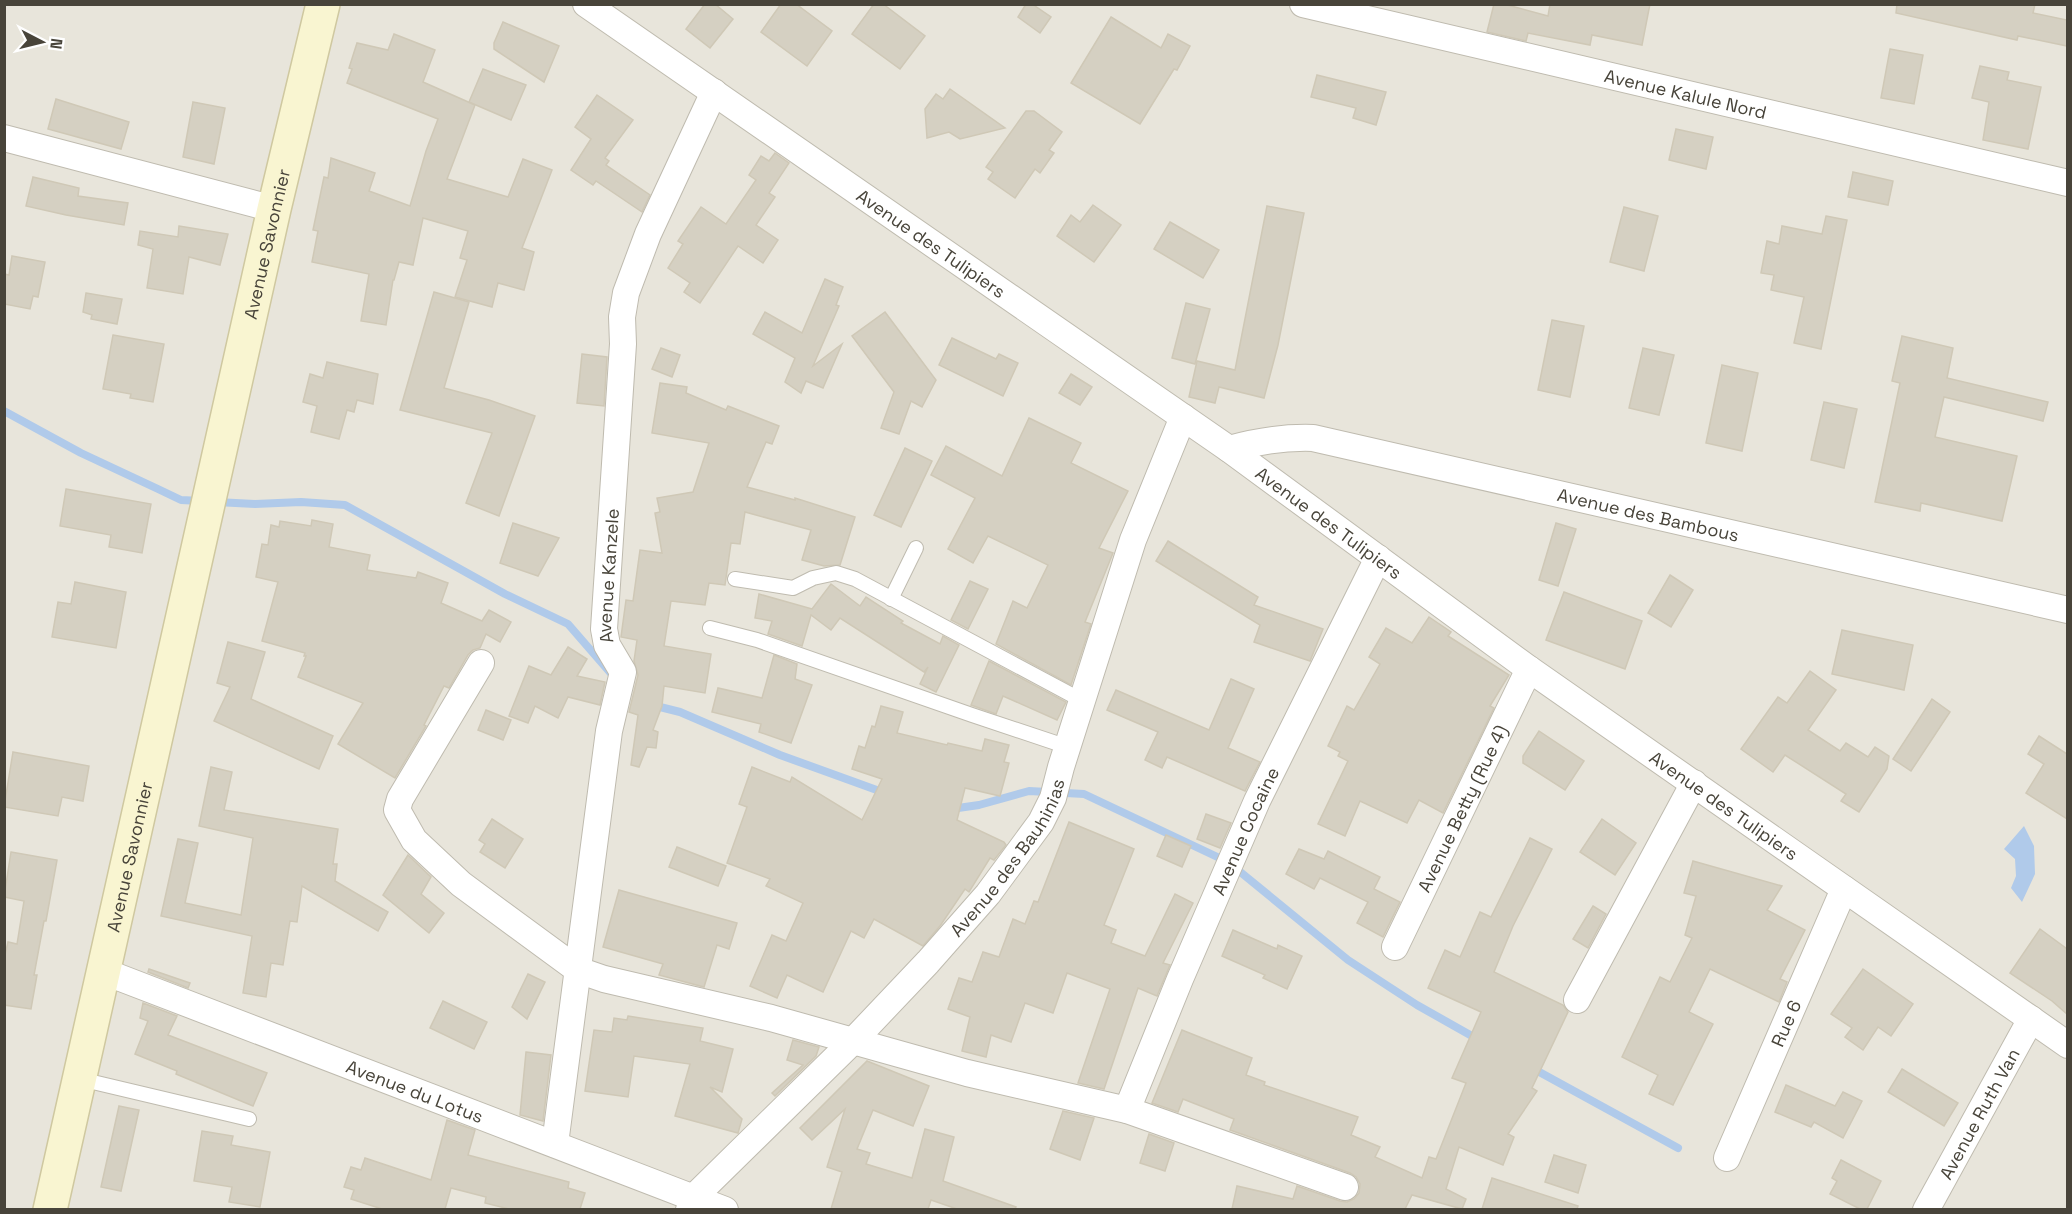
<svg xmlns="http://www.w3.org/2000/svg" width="2072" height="1214" font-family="'Space Grotesk',sans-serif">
  <rect width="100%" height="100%" fill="#f4f3ec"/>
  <rect fill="#e8e5db" x="5" y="5" width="2062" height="1204"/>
  <polygon fill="#b0caea" points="2024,826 2034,846 2035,874 2022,902 2011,888 2016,876 2015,859 2004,849"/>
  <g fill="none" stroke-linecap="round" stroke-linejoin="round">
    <g stroke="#b0caea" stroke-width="8">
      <polyline points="4,411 81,453 158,489 181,500 201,501"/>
      <polyline points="216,502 255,504 301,502 345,505 505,594 568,624 614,677"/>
      <polyline points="652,705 680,712 780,755 885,793"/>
      <polyline points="951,809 979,805 1029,791 1084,794 1228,862 1348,960 1417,1005 1479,1040"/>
      <polyline points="1532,1068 1678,1148"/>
    </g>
  </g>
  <g fill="#d5d0c2" stroke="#cfc8b6" stroke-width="1.5">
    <polygon points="705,4 715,4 733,19 710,48 686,29"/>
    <polygon points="781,4 796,4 832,31 807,66 761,32"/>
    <polygon points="874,4 883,4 925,36 900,69 852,34"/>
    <polygon points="1026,4 1032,4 1051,17 1040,33 1018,17"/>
    <polygon points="1494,4 1504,4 1548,16 1550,4 1650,4 1642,45 1592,35 1590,45 1528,33 1526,41 1487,32"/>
    <polygon points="1897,4 2035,4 2033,13 2067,20 2067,46 2018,36 2017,40 1896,13"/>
    <polygon points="1111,17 1161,48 1168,34 1190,46 1177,70 1174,69 1140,124 1071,83"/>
    <polygon points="503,22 559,46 544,82 494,49 494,43"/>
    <polygon points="394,34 435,50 423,82 475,105 447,179 508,197 523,159 552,170 522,248 534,252 524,290 498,283 492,307 455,297 467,260 460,258 468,231 423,218 413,265 399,262 394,280 393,280 386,325 361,321 369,274 312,262 318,231 313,230 324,177 328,178 331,158 375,173 369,191 410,206 426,151 438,119 347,83 352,69 349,68 357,43 388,50"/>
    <polygon points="1890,49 1923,55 1914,104 1881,98"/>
    <polygon points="1980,66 2009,72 2007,80 2041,87 2028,149 1983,140 1989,102 1972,98"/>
    <polygon points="483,69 526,85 511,120 469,102"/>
    <polygon points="1317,75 1386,92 1376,125 1353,118 1356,108 1311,97"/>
    <polygon points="950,89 1005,128 960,139 949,132 927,138 925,109 936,94 943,99"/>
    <polygon points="597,95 633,120 605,158 609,161 606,165 650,195 642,212 596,181 593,185 571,170 591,139 575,127"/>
    <polygon points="56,99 129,122 121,149 48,129"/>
    <polygon points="193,102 225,108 214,164 183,157"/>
    <polygon points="1026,111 1034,111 1062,132 1049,150 1054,153 1040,173 1035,169 1015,198 988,179 993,172 986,167"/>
    <polygon points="1676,129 1713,137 1706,169 1669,160"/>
    <polygon points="775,153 789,163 769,193 775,197 756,225 778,240 763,263 738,246 700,303 684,292 690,283 668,268 683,244 678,241 701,207 726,224 756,180 749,175 761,156 769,161"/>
    <polygon points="1853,172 1893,181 1888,205 1848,197"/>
    <polygon points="33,177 79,188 78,196 128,203 124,225 66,215 26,206"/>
    <polygon points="1093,205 1121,225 1094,262 1057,236 1071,215 1080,222"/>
    <polygon points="1267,206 1304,213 1278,345 1264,398 1219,387 1215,403 1189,397 1197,361 1235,370"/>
    <polygon points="1624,207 1658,216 1644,271 1610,262"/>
    <polygon points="1826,216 1847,220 1821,349 1794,343 1804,297 1771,290 1774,275 1761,273 1767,241 1779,244 1782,226 1822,234"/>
    <polygon points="1170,222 1219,250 1203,278 1154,249"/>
    <polygon points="179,226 228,234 220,265 189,257 183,294 147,288 153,249 138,245 140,231 178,237"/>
    <polygon points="12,256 45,262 38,297 33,296 30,309 4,304 4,274 9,275"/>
    <polygon points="825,279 843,287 836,305 839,306 813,366 842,344 823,388 806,381 801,393 785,382 795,358 753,334 765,312 802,333"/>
    <polygon points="434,292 469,302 444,388 489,400 535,416 499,516 466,503 492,433 400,410"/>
    <polygon points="86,293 122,299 117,324 91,319 92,315 83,312"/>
    <polygon points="1186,303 1210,309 1195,364 1172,358"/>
    <polygon points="885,312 936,380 922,407 911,401 899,434 881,428 894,392 852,336"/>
    <polygon points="1552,320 1584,326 1570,397 1538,390"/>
    <polygon points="113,335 164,344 153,402 130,398 131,394 103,389"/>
    <polygon points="1902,336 1953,348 1947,378 2048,402 2043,421 1944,397 1935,437 2017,456 2002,521 1921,503 1920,511 1875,502 1900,383 1892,381"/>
    <polygon points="952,338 996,359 999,354 1018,363 1003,396 939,365"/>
    <polygon points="661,348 680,355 672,377 652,369"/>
    <polygon points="1643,348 1674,355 1659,415 1629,408"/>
    <polygon points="582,354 607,357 604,406 577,403"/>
    <polygon points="327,362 378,374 373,404 357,400 354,412 347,410 339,439 311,432 317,406 303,402 310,374 323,378"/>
    <polygon points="1722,365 1758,373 1742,451 1706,443"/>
    <polygon points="1071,374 1092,387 1080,405 1059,393"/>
    <polygon points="660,383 687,387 686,393 726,410 728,406 779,426 772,444 766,442 747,487 795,500 795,498 855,517 840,565 824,566 802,560 811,530 745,512 740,544 731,543 725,585 709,583 705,605 671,601 664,646 711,654 705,693 664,686 662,706 653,730 658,732 656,748 647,747 639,767 631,765 638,715 629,712 638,675 634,661 637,640 621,637 626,600 633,601 640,550 662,553 655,513 660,512 657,498 693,492 709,443 652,433"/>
    <polygon points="1824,402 1857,409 1844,468 1811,460"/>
    <polygon points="1029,418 1081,443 1071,463 1128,491 1099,548 1113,553 1085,622 1091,624 1071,685 996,644 1013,601 1027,608 1048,565 988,536 973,563 948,549 975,498 931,475 946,446 1002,476"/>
    <polygon points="905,448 932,461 901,527 874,515"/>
    <polygon points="66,489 151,504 142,553 109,547 111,535 60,526"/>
    <polygon points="312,520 333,524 329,547 370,555 367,570 416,578 418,572 448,583 441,603 482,621 489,610 511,622 500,642 486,634 480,648 473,650 468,655 449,688 444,686 424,725 426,726 395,778 338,744 363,703 298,677 306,656 304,656 305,653 262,641 278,582 256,577 262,544 268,545 271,525 279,527 280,521 311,526"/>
    <polygon points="513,523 559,538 538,576 500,563"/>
    <polygon points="1556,523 1576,529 1558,586 1539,580"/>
    <polygon points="1168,541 1258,597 1254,605 1323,629 1310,661 1254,642 1260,625 1156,561"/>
    <polygon points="1670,575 1693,590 1671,627 1648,613"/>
    <polygon points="970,581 988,589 968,629 951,620"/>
    <polygon points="75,582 126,592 116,648 52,637 58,602 71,604"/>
    <polygon points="831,584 860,606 866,597 903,621 901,623 940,644 943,636 959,645 936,692 920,684 928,667 924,672 840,618 831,630 811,615 802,646 768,634 772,621 755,618 759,594 812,609"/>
    <polygon points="1564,592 1642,621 1625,669 1546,640"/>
    <polygon points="1429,617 1451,632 1448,636 1509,675 1490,706 1494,708 1443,813 1419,800 1407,823 1360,801 1345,836 1318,824 1348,761 1338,756 1340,752 1328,746 1347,706 1354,710 1380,664 1369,657 1386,628 1412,643"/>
    <polygon points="1842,630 1913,645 1904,690 1832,674"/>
    <polygon points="228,642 265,652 251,699 333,736 319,769 214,721 230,687 217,683"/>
    <polygon points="568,647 587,659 577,676 605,682 600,705 568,697 558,718 535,706 528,723 509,716 529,666 551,675"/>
    <polygon points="774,655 797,664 795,679 812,685 791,743 759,732 761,724 712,712 718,688 762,698"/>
    <polygon points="989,661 1066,702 1057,720 1003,696 996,714 971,705"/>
    <polygon points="1810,671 1836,690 1808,730 1840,751 1846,743 1868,757 1875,747 1889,756 1887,769 1859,812 1841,801 1846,794 1785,755 1773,772 1741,749 1778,697 1787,703"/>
    <polygon points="1231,679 1254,689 1228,748 1260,762 1245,791 1167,757 1162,768 1145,760 1158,732 1107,710 1116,690 1209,730"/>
    <polygon points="1932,699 1950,712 1911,771 1893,759"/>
    <polygon points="881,706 903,712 897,733 947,745 948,743 982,751 985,739 1009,745 1004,762 1009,763 1000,796 965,788 957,820 1004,842 1006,845 994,860 990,858 969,892 965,889 940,926 923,946 874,919 864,938 851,931 823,992 787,975 777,998 750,986 772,935 786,941 803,903 766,886 770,879 727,863 747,807 739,804 752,767 790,782 792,777 862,820 882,779 852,769 859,746 865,748 872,726 875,727"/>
    <polygon points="486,710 511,720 503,740 478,730"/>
    <polygon points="1539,731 1584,761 1565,790 1523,763 1523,756"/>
    <polygon points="2039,736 2067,754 2067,819 2026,793 2044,764 2028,754"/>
    <polygon points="13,752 89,766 83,801 62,797 58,816 4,807"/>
    <polygon points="211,767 232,772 224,810 338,829 333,864 337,864 335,881 388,912 378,931 302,886 297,922 290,921 283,965 271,963 266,997 243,993 252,936 161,916 178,839 198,843 185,903 241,915 253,838 199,826"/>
    <polygon points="1206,814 1231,823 1220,848 1197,839"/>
    <polygon points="492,819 523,839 505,868 480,852 485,844 479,840"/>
    <polygon points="1602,819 1636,843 1615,875 1580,852"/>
    <polygon points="1069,822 1134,849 1104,925 1116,930 1111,943 1145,956 1175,894 1193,903 1163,963 1170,965 1157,996 1138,988 1104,1089 1078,1083 1110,989 1067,973 1053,1013 1025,1003 1011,1042 991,1035 986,1057 962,1051 970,1017 948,1009 959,978 972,982 983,952 999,957 1013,919 1025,924 1034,901 1038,902"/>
    <polygon points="1166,835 1191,846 1182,867 1157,856"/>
    <polygon points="1530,838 1552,849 1513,926 1494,972 1563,1005 1568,1012 1532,1088 1537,1091 1508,1134 1514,1137 1503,1165 1459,1147 1446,1189 1466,1199 1462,1209 1412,1195 1405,1209 1232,1209 1237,1186 1293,1199 1297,1186 1340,1201 1347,1202 1354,1199 1359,1193 1360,1184 1356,1177 1350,1173 1230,1130 1234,1119 1183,1099 1178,1112 1152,1103 1182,1030 1252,1058 1246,1075 1265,1082 1264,1085 1358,1117 1351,1135 1380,1147 1375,1157 1422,1178 1429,1157 1436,1159 1466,1083 1452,1078 1481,1012 1428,988 1445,950 1460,957 1480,912 1491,917"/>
    <polygon points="677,847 726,866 718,886 669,867"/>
    <polygon points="1299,849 1324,859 1328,851 1380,877 1374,889 1400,902 1383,937 1357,923 1368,902 1320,878 1314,889 1286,874"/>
    <polygon points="11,852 57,860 46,921 44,921 34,975 37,975 31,1009 4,1005 4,959 8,942 17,944 24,901 4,897"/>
    <polygon points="408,855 431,877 421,894 444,913 429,933 383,895"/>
    <polygon points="1693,861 1782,886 1767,910 1805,930 1780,979 1787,982 1779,1002 1710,969 1689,1012 1713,1024 1673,1105 1649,1094 1658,1075 1622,1057 1660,977 1670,982 1692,938 1685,935 1696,896 1684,893"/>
    <polygon points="619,890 737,923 729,949 717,945 704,987 659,975 663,964 603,947"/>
    <polygon points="1593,906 1606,914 1588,948 1573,939"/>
    <polygon points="2040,929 2067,949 2067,1014 2052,1001 2010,973"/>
    <polygon points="1233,930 1277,949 1278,945 1302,956 1287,989 1263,978 1265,975 1222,956"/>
    <polygon points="149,969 190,983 188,988 148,972"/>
    <polygon points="1863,969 1913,1004 1891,1036 1878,1027 1863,1050 1845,1037 1852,1028 1831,1014"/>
    <polygon points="528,974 545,982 527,1019 512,1007"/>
    <polygon points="443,1001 487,1022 474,1049 430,1028"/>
    <polygon points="143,1003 177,1016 168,1035 267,1073 253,1106 176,1074 177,1071 135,1054 148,1021 140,1018"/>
    <polygon points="628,1016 703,1028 700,1041 733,1049 722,1092 710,1087 742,1119 738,1133 675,1116 690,1064 634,1056 628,1097 585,1091 594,1030 612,1032 614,1018 627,1020"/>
    <polygon points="793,1040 819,1047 816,1056 775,1096 772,1093 803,1065 787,1060"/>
    <polygon points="526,1052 551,1055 543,1121 520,1115"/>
    <polygon points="867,1061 929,1086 913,1126 873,1110 857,1149 870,1153 866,1164 912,1178 925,1129 954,1137 943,1181 1016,1207 1015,1209 957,1209 931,1200 928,1209 831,1209 842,1172 827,1167 845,1109 812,1140 800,1128"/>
    <polygon points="1902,1069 1958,1103 1944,1126 1888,1092"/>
    <polygon points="1786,1085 1835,1106 1843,1092 1862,1101 1843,1138 1814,1122 1811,1127 1775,1112"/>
    <polygon points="119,1106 139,1110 121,1191 101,1187"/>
    <polygon points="1063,1111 1094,1118 1080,1160 1050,1149"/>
    <polygon points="447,1120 475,1130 468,1155 569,1182 568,1188 585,1193 580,1209 509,1209 485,1203 486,1197 451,1188 445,1209 382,1209 351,1199 354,1190 344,1187 351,1167 361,1170 365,1158 431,1180"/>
    <polygon points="202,1131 233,1136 231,1145 270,1152 260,1207 229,1202 232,1187 194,1181"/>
    <polygon points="1149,1134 1174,1143 1165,1171 1140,1163"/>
    <polygon points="1554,1155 1586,1165 1578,1193 1545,1182"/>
    <polygon points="1841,1160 1881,1181 1867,1209 1860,1209 1830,1194 1837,1181 1832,1178"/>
    <polygon points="1492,1178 1578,1206 1577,1209 1482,1209"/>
  </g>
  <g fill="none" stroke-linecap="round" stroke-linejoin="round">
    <defs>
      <g id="lane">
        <polyline points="735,579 793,588 813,578 836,573 855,579 1083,701"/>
        <polyline points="891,599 916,548"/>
        <polyline points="710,628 757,640 972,715 1068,747"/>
        <polyline points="80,1079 249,1119"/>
      </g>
      <g id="street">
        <path id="s1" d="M586,4l643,445 300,220 539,376"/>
        <path id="s2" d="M1303,4l765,179"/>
        <polyline points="4,138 274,209"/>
        <path id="s3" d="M1229,449c29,-8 54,-12 84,-11l755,172"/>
        <polyline points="481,663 400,799 397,810 414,840 461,884 578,970 604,979 771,1018 967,1073 1127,1110 1345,1187"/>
        <path id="s4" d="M1395,947l134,-278"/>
        <path id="s5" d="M105,972l620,238"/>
        <polyline points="1577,1000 1694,783"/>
        <path id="s6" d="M1127,1110l53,-131 77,-178 121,-243"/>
        <path id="s7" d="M555,1144l54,-413 14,-59 -16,-27 -3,-16 19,-285 -1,-27 4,-24 22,-59 66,-142"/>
        <path id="s8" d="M1727,1158l117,-269"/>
        <path id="s9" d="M689,1210l5,-13 160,-157 74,-78 60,-68 53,-72 12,-24 8,-31 72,-227 50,-123"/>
        <path id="s10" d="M1926,1210l105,-191"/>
      </g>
      <g id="secondary">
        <path id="s11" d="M50,1210l224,-1001 49,-205"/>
      </g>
    </defs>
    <use href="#lane" stroke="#bfbbaf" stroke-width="16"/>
    <use href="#street" stroke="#bfbbaf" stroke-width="28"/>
    <use href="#secondary" stroke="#cfc8a0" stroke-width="36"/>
    <use href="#lane" stroke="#fff" stroke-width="14"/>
    <use href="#street" stroke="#fff" stroke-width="26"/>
    <use href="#secondary" stroke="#f9f5d1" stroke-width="33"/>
  </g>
  <g text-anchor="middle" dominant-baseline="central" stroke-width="4.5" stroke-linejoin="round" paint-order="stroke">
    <g font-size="18" fill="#48443a" stroke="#fff">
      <text stroke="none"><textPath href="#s2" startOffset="393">Avenue Kalule Nord</textPath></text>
      <text stroke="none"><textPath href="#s1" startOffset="420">Avenue des Tulipiers</textPath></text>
      <text stroke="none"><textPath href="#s11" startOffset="990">Avenue Savonnier</textPath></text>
      <text stroke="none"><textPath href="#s3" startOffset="429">Avenue des Bambous</textPath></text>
      <text stroke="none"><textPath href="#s1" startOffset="906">Avenue des Tulipiers</textPath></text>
      <text stroke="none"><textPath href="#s7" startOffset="578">Avenue Kanzele</textPath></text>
      <text stroke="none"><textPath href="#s1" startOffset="1392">Avenue des Tulipiers</textPath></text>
      <text stroke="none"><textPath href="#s4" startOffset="154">Avenue Betty (Rue 4)</textPath></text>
      <text stroke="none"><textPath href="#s6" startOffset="303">Avenue Cocaine</textPath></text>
      <text stroke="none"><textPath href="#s9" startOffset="478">Avenue des Bauhinias</textPath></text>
      <text stroke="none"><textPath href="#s11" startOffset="362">Avenue Savonnier</textPath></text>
      <text stroke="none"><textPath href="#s8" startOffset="147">Rue 6</textPath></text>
      <text stroke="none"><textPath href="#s5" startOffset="332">Avenue du Lotus</textPath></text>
      <text stroke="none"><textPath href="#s10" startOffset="110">Avenue Ruth Van</textPath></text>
    </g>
  </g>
  <rect width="2072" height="1214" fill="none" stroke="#48443a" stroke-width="12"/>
  <g transform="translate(42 42) rotate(97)" stroke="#ffffff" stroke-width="4.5" paint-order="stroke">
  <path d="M0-4.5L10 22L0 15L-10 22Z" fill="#48443a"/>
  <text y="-9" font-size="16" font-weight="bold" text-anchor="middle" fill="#48443a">N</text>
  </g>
</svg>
